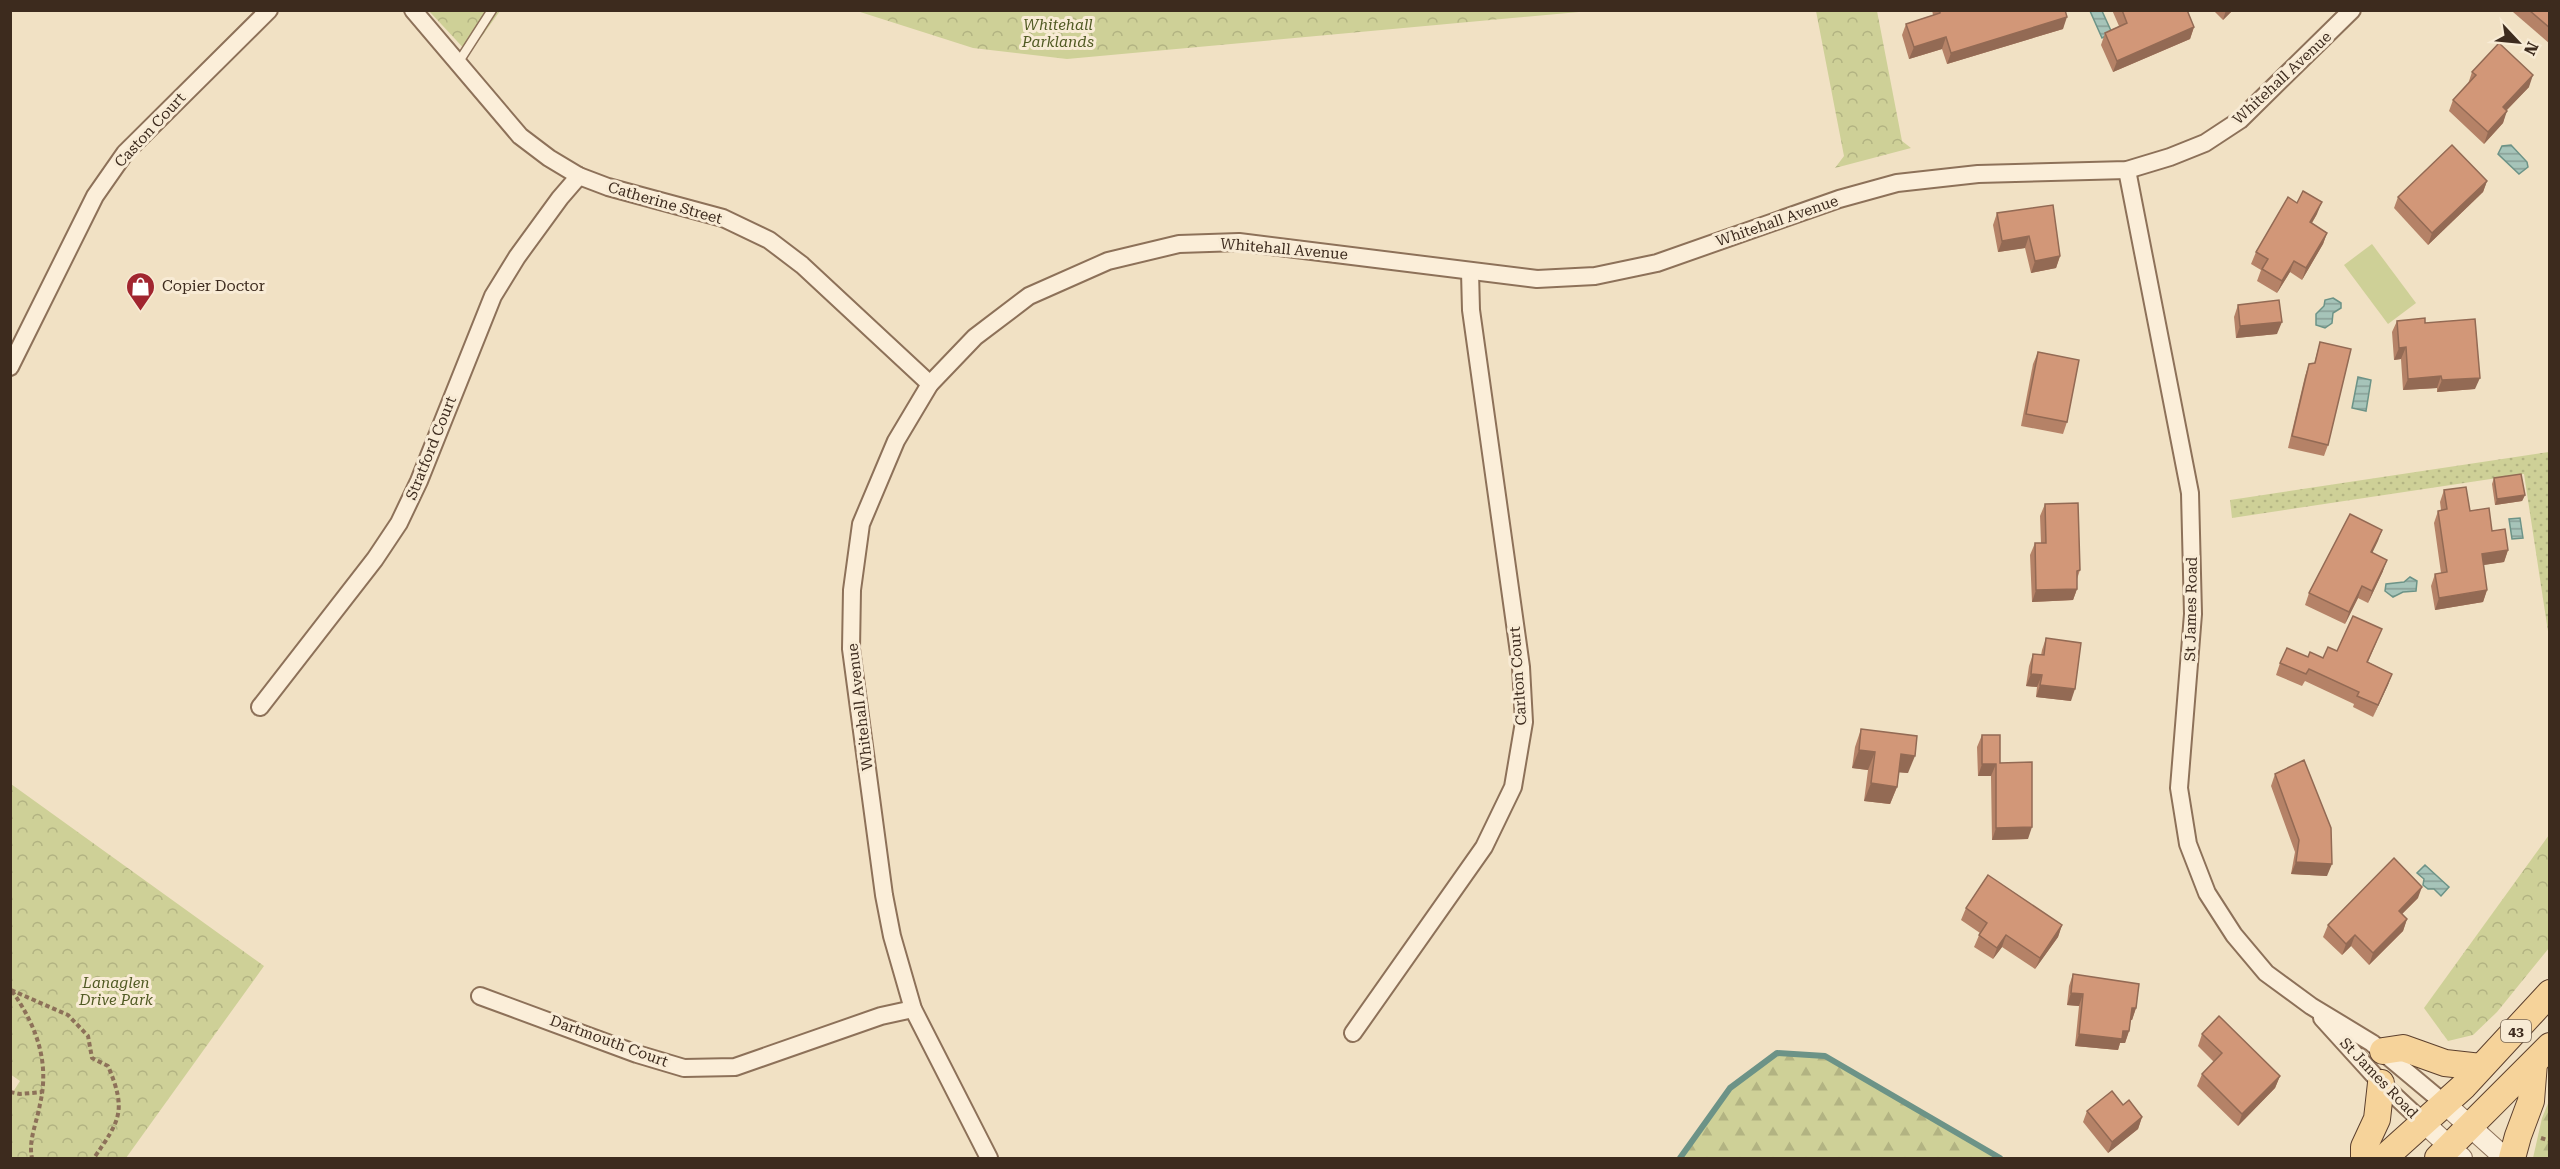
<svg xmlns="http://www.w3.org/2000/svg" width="2560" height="1169" font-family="'Roboto Serif',serif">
  <defs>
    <pattern id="grass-dots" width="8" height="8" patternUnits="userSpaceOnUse" patternTransform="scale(1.5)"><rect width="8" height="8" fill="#ced097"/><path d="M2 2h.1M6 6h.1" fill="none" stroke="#b2b382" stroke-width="1.8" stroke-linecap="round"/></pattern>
    <pattern id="forest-firs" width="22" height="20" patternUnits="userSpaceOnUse" patternTransform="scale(1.5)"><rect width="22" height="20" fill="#ced097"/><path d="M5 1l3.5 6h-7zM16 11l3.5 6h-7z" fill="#b2b382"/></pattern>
    <pattern id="park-crowns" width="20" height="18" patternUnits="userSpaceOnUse" patternTransform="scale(1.5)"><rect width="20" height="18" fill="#ced097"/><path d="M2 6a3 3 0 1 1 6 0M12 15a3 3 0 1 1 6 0" fill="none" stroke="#b2b382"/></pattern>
    <pattern id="water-rules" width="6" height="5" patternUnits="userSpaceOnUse" patternTransform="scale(1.5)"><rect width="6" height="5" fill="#a6c4b9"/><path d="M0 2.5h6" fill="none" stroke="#889f96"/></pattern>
  </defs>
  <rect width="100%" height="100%" fill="#f1e1c4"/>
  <polygon fill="url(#grass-dots)" points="2549,452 2549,638 2524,474 2232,518 2230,500"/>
  <g fill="url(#forest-firs)">
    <polygon points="1777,1053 1825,1056 2000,1158 1680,1158 1730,1088"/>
    <polygon points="2549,1101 2549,1158 2533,1158 2542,1118"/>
  </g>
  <g fill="url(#park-crowns)">
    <polygon points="429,11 500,11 469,54"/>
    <polygon points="857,11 857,10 1590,11 1067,59 973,48"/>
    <polygon points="1816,11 1877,11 1902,141 1911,148 1835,168 1844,156"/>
    <polygon points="11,784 264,966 126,1158 11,1158 11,1095 20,1081 10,1074"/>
    <polygon points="2549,835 2549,948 2497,1012 2473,1035 2448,1041 2424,1008"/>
  </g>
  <polygon fill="#ced097" points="2372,244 2416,303 2388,324 2344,265"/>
  <g fill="url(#water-rules)" stroke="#6c9387" stroke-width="1.5">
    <polygon points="2090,11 2102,11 2112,33 2102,38"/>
    <polygon points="2511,145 2527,162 2528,167 2519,174 2498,154 2502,146"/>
    <polygon points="2333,298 2341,303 2341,308 2333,313 2332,323 2325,328 2316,325 2316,314 2324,306 2325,300"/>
    <polygon points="2358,377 2371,380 2366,411 2352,408"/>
    <polygon points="2520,518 2523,538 2512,539 2509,519"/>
    <polygon points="2410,577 2417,581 2416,591 2403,592 2393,597 2385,591 2386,584 2404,582"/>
    <polygon points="2425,865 2449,887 2441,896 2434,889 2428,889 2423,885 2424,879 2417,873"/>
  </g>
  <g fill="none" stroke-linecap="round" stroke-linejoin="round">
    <polyline stroke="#6c9387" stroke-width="6" points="1680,1158 1730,1088 1777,1053 1825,1056 2000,1158"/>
    <defs>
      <polyline id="service" points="458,63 492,10"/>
      <g id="minor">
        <polyline points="413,10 520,136 549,158 579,176 608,187 723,218 769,240 802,265 930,384"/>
        <polyline points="2127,170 2190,493 2193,614 2179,788 2188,844 2207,893 2234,935 2266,973 2311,1006 2372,1043 2445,1104"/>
        <polyline points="10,367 95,196 125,153 269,10"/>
        <polyline points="260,707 375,559 399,523 419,481 493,296 517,257 560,198 579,176"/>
        <polyline points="480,996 637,1054 684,1068 735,1067 881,1016 913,1009"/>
        <polyline points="2322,1018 2381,1083 2424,1123"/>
        <polyline points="1353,1033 1484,847 1513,787 1524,722 1521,667 1471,310 1470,272"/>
        <polyline points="989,1158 913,1009 892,936 884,895 851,649 852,590 861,524 896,441 930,384 975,337 1029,296 1108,261 1179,244 1239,242 1537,279 1595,276 1657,263 1839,199 1897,183 1978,174 2127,170 2170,157 2205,143 2240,120 2352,10"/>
      </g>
      <g id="tertiary">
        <polyline points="2445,1104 2505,1158"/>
        <polyline points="2424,1123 2462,1158"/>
      </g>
      <g id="primary">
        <polyline points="2383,1051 2403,1048 2445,1063 2481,1067"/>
        <polyline points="2364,1158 2364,1147 2377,1119 2381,1083"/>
        <polyline points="2384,1158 2464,1086 2550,993"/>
        <polyline points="2438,1158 2550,1046"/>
        <polyline points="2512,1158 2518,1136 2531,1101 2534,1063"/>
      </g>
    </defs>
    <use href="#service" stroke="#8d7159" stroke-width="11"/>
    <use href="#minor" stroke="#8d7159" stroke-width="20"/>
    <use href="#tertiary" stroke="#8d7159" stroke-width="22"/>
    <use href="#primary" stroke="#5b3f2d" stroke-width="28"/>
    <g stroke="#8d7159" stroke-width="4" stroke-dasharray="4.5 3" stroke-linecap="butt">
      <path d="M11,990l57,25 20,21 4,22 16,8c19,45 12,54 -14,92"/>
      <path d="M12,991c24,34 38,71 28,113 -3,18 -12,37 -8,54"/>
      <polyline points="10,1092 20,1094 42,1092"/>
      <polyline points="2541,1138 2550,1141"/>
    </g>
    <use href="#service" stroke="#fbeed9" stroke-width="8"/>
    <use href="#minor" stroke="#fbeed9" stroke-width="16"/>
    <use href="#tertiary" stroke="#fbeed9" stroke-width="20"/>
    <use href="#primary" stroke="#f6d39a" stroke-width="26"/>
  </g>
  <g fill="#b58267">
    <polygon points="1932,10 2065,10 2063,29 1947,64 1942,49 1909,59 1902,35 1906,24 1933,15"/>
    <polygon points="2112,10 2187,10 2194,27 2190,39 2113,72 2101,45 2105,33 2119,26"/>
    <polygon points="2213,10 2233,10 2223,20"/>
    <polygon points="2514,10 2550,10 2550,44 2513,12"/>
    <polygon points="2472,72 2529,87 2506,111 2503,123 2484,144 2449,111 2453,100 2468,84"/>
    <polygon points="2487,181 2483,192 2428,245 2394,208 2398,197"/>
    <polygon points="1997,213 2060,256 2056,268 2031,273 2025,248 1998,252 1993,225"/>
    <polygon points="2317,214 2312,223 2327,233 2323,244 2302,280 2290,272 2277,293 2257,281 2261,270 2251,264 2256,252"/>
    <polygon points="2238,305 2277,334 2236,338 2234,317"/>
    <polygon points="2397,321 2425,323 2475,389 2437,392 2437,388 2403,390 2401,359 2394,360 2392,332"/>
    <polygon points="2320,342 2328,445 2324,456 2288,448 2305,376 2309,364 2314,364"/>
    <polygon points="2038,352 2067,422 2063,434 2021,426 2033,364"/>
    <polygon points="2494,478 2525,495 2522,501 2495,505 2492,484"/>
    <polygon points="2444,490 2492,531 2508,550 2504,562 2483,565 2487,590 2483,602 2435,610 2431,586 2435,574 2441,573 2434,523 2438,511 2441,510 2440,502"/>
    <polygon points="2045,504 2080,570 2077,579 2077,589 2073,600 2032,602 2030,555 2035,543 2041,543 2040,516"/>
    <polygon points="2382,530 2372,552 2383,571 2368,603 2358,598 2345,624 2305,605 2309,593"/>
    <polygon points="2046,638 2071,701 2036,697 2037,687 2026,686 2029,666 2033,654 2041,655 2042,650"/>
    <polygon points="2377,641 2368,662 2392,674 2373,717 2353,707 2354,704 2305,681 2302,686 2276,675 2280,663 2308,657 2323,658 2337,651"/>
    <polygon points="1861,729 1908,773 1899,772 1897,787 1890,804 1864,801 1868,770 1852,768 1855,747"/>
    <polygon points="1982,735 2000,763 2028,839 1992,840 1991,776 1978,776 1977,747"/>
    <polygon points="2275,774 2327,876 2291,874 2295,852 2271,786"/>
    <polygon points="2418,898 2402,914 2407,919 2403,931 2369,965 2351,946 2342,955 2323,937 2328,925"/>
    <polygon points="1966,908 2062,925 2058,937 2035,969 2002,947 1993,959 1974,947 1980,933 1961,920"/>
    <polygon points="2073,974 2136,1008 2132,1020 2130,1020 2129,1031 2125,1043 2120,1043 2118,1050 2075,1046 2079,1006 2067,1005 2069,986"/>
    <polygon points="2202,1034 2280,1076 2275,1088 2238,1126 2197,1086 2202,1074 2214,1062 2198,1046"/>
    <polygon points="2123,1105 2142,1117 2138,1129 2108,1153 2083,1122 2087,1111"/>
  </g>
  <g fill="#936a54">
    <polygon points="2226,10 2233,10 2223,20"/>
    <polygon points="2067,17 2063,29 1947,64 1951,53"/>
    <polygon points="2194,27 2190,39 2113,72 2117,61"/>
    <polygon points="1946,37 1942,49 1909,59 1914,47"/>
    <polygon points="2533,75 2529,87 2498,119 2503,107"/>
    <polygon points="2507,111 2503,123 2484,144 2488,132"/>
    <polygon points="2487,181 2483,192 2428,245 2432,233"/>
    <polygon points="2322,202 2317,214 2305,234 2310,222"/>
    <polygon points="2327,233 2323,244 2302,280 2306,268"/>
    <polygon points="2029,236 2025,248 1998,252 2002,241"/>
    <polygon points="2060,256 2056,268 2031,273 2035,261"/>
    <polygon points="2294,261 2290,272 2277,293 2282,281"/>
    <polygon points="2282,322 2277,334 2236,338 2240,326"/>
    <polygon points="2406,347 2401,359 2394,360 2399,348"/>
    <polygon points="2441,376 2437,388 2403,390 2408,379"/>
    <polygon points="2480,378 2475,389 2437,392 2442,380"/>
    <polygon points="2525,495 2522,501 2495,505 2497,499"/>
    <polygon points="2382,530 2378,541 2367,564 2371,552"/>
    <polygon points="2508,550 2504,562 2477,566 2482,554"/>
    <polygon points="2387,560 2383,571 2368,603 2372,591"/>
    <polygon points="2362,586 2358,598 2345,624 2349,612"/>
    <polygon points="2077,589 2073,600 2032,602 2036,590"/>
    <polygon points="2487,590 2483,602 2435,610 2439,598"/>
    <polygon points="2031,674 2042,675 2037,687 2026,686"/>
    <polygon points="2392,674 2388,685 2373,717 2378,705"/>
    <polygon points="2040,685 2075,689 2071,701 2036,697"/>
    <polygon points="1859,750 1875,752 1868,770 1852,768"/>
    <polygon points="1901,754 1915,756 1908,773 1894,772"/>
    <polygon points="1982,764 1996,764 1991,776 1978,776"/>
    <polygon points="1871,783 1897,787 1890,804 1864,801"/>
    <polygon points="2032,827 2028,839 1992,840 1996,828"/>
    <polygon points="2296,862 2332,864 2327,876 2291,874"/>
    <polygon points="2422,887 2418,898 2394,922 2399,911"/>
    <polygon points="2407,919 2403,931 2369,965 2373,953"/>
    <polygon points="2062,925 2058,937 2035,969 2040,958"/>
    <polygon points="2006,935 2002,947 1993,959 1997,948"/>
    <polygon points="2355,935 2351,946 2342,955 2346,944"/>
    <polygon points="2071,993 2083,994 2079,1006 2067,1005"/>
    <polygon points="2132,1008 2136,1008 2132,1020 2127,1019"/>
    <polygon points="2123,1031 2129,1031 2125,1043 2120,1043 2118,1050 2075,1046 2079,1034"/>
    <polygon points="2280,1076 2275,1088 2238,1126 2242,1114"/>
    <polygon points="2142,1117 2138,1129 2108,1153 2112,1142"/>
  </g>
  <g fill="#d29778" stroke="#936a54" stroke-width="1.5">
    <polygon points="1940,10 2065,10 2067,17 1951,53 1946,37 1914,47 1906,24 1940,13"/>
    <polygon points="2122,10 2187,10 2194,27 2117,61 2105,33 2127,23"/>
    <polygon points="2529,10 2550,10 2550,28"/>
    <polygon points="2499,43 2533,75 2503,107 2507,111 2488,132 2453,100 2476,75 2472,72"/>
    <polygon points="2452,145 2487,181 2432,233 2398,197"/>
    <polygon points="2303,191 2322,202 2310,222 2327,233 2306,268 2294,261 2282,281 2262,269 2268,259 2256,252 2288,197 2297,203"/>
    <polygon points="2053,205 2060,256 2035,261 2029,236 2002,241 1997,213"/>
    <polygon points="2279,300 2282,322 2240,326 2238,305"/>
    <polygon points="2425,318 2425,323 2475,319 2480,378 2442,380 2441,376 2408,379 2406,347 2399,348 2397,321"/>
    <polygon points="2320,342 2351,349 2328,445 2292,436 2309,364 2315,363"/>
    <polygon points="2038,352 2079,360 2067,422 2026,414"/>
    <polygon points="2521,474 2525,495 2497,499 2494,478"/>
    <polygon points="2466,487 2470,511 2489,508 2492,531 2505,529 2508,550 2482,554 2487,590 2439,598 2435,574 2447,572 2438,511 2447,509 2444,490"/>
    <polygon points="2078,503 2080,570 2077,571 2077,589 2036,590 2035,543 2046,543 2045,504"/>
    <polygon points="2350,514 2382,530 2371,552 2387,560 2372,591 2362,586 2349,612 2309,593"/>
    <polygon points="2353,616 2382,629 2367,662 2392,674 2378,705 2357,696 2359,692 2309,669 2306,674 2280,663 2287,648 2308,657 2310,652 2323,658 2328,647 2337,651"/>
    <polygon points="2046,638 2081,643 2075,689 2040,685 2042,675 2031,674 2033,654 2044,655"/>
    <polygon points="1861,729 1917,736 1915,756 1901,754 1897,787 1871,783 1875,752 1859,750"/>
    <polygon points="1982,735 2000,735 2000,763 2032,762 2032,827 1996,828 1996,764 1982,764"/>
    <polygon points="2304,760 2331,828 2332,864 2296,862 2299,840 2275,774"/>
    <polygon points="2394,858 2422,887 2399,911 2407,919 2373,953 2355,935 2346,944 2328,925"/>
    <polygon points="1988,875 2062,925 2040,958 2006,935 1997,948 1979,935 1987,923 1966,908"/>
    <polygon points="2073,974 2139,984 2136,1008 2132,1008 2129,1031 2123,1031 2122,1039 2079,1034 2083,994 2071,993"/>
    <polygon points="2219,1016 2280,1076 2242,1114 2202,1074 2222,1053 2202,1034"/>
    <polygon points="2112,1091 2123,1105 2129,1100 2142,1117 2112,1142 2087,1111"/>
  </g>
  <defs>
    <symbol id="shop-pin" viewBox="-11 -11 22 30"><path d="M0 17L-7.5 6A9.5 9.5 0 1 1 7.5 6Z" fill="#a1252f" stroke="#f8ebd5"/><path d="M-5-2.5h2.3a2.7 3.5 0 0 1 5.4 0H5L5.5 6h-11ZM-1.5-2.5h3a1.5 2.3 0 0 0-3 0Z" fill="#fff"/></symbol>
  </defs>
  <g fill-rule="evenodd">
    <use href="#shop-pin" x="124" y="270" width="33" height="45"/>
  </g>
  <g text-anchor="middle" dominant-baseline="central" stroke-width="6" stroke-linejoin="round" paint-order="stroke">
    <rect fill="#f8ebd5" stroke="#756555" stroke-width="1.5" x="2501" y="1020" width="30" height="22" rx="4.5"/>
    <g font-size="14" font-weight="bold" fill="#3d2b1e">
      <text x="2516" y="1031">43</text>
    </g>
    <g font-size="15" font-style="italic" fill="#505a23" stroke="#f8ebd5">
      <text x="1058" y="25">Whitehall<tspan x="1058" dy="17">Parklands</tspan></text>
      <text x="116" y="983">Lanaglen<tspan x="116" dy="17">Drive Park</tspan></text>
    </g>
    <g font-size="15" fill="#3d2b1e" stroke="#f8ebd5">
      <text transform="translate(2282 78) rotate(-43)">Whitehall Avenue</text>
      <text transform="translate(150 130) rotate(-47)">Caston Court</text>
      <text transform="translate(665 203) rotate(16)">Catherine Street</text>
      <text transform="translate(1777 221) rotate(-19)">Whitehall Avenue</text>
      <text transform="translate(1284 249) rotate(5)">Whitehall Avenue</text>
      <text transform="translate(431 448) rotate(-68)">Stratford Court</text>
      <text transform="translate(2191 609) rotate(-89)">St James Road</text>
      <text transform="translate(1518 676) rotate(-94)">Carlton Court</text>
      <text transform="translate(860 707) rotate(-97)">Whitehall Avenue</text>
      <text transform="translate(609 1041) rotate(20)">Dartmouth Court</text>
      <text transform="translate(2379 1078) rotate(46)">St James Road</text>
    </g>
    <g font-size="15" fill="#3d2b1e" stroke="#f8ebd5" text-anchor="start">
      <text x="162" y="286">Copier Doctor</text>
    </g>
  </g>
  <rect width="2560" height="1169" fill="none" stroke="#3d2b1e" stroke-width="24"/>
  <g transform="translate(2518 42) rotate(116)" stroke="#f8ebd5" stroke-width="4.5" paint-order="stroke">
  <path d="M0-4.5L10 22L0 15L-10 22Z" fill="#3d2b1e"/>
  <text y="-9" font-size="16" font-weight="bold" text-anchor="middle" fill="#3d2b1e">N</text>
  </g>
</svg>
